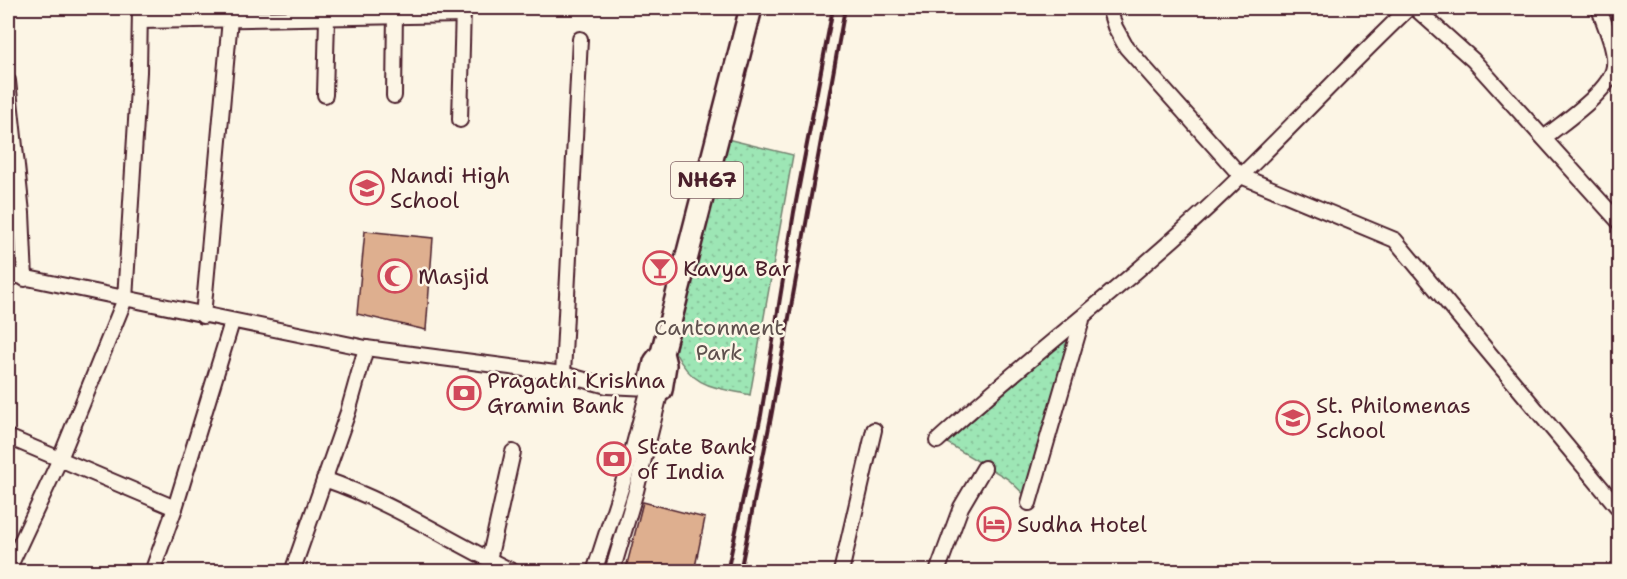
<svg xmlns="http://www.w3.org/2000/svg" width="1627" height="579" font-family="'Shantell Sans',sans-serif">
  <defs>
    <pattern id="park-dots" width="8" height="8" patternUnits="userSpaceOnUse" patternTransform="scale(1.5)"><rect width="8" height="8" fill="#9de6b5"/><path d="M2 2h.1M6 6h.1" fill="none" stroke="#89c59c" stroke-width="1.8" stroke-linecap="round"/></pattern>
  </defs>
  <rect width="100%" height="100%" fill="#fcf5e5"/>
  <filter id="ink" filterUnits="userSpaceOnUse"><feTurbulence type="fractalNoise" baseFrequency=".0167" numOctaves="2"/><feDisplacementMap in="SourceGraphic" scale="12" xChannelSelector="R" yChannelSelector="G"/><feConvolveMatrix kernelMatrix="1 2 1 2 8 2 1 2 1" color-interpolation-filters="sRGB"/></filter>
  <g filter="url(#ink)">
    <g fill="url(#park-dots)" stroke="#748270" stroke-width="1.5">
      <path d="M727,139l66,16 -43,240c-36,-8 -57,-7 -75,-43z"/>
      <polygon points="1075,329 1028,498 1008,479 942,440"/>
    </g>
    <g fill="#deaf8f" stroke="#4a1f2b" stroke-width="1.5">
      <polygon points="365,231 433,238 426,330 357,314"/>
      <polygon points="643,502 705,518 694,572 625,572"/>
    </g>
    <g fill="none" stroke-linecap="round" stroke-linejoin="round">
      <defs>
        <g id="minor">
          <polyline points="1109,8 1115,27 1126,47 1241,176 1395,240 1620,510"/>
          <polyline points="1415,8 1473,60 1620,223"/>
          <polyline points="141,21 463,15"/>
          <polyline points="8,81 22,213 25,279"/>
          <polyline points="325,95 327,18"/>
          <polyline points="394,96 395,10"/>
          <polyline points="460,120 463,8"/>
          <path d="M1544,138c19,-16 67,-47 70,-72 2,-18 -10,-41 -15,-58"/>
          <polyline points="8,274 366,348 563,374 607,386 649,388 627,470 594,572"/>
          <polyline points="203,316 231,8"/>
          <polyline points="563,374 580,39"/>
          <polyline points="8,437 175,508"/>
          <path d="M937,441c78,-72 163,-136 242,-207 81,-72 152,-152 230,-226"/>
          <path d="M324,479c70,24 125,62 190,93"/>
          <polyline points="1029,503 1082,320"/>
          <polyline points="489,560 513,452"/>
          <polyline points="8,570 59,461 125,299 139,72 140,8"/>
          <polyline points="152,572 175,508 232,322"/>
          <polyline points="292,572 348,412 366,348"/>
          <polyline points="612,572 636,491 661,390"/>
          <polyline points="841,572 874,430"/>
          <polyline points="937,572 961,507 984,468"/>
        </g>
        <polyline id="highway" points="662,353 665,365 661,390 649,388 655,362 662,353 751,8"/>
      </defs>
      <use href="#minor" stroke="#4a1f2b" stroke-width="18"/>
      <use href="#highway" stroke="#4a1f2b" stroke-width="26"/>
      <use href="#minor" stroke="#fcf5e5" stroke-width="14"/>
      <use href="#highway" stroke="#fcf5e5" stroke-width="21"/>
      <g stroke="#4a1f2b" stroke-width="4">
        <polyline points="727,572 761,415 794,212 833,8"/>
        <polyline points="740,572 771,417 845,8"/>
      </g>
    </g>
  </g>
  <defs>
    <symbol id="school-ring" viewBox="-11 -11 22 22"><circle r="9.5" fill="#fcf5e5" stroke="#d1495b" stroke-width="1.5"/><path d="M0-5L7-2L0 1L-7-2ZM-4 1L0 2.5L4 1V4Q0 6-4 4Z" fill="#d1495b"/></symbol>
    <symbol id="bar-ring" viewBox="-11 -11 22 22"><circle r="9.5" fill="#fcf5e5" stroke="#d1495b" stroke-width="1.5"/><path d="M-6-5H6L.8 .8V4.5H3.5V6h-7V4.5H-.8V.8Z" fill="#d1495b"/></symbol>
    <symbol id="mosque-ring" viewBox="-11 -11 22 22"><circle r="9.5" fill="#fcf5e5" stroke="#d1495b" stroke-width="1.5"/><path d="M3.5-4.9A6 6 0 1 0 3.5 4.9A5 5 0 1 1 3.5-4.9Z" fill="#d1495b"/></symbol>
    <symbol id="bank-ring" viewBox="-11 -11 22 22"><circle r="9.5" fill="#fcf5e5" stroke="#d1495b" stroke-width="1.5"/><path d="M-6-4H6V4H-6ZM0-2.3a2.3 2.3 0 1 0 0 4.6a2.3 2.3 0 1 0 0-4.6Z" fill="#d1495b"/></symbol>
    <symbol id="hotel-ring" viewBox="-11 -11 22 22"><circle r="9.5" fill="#fcf5e5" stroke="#d1495b" stroke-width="1.5"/><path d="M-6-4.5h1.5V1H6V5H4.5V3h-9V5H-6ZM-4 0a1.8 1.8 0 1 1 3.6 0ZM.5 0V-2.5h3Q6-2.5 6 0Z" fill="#d1495b"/></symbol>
  </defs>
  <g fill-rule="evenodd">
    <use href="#school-ring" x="348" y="169" width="38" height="38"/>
    <use href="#bar-ring" x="641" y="249" width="38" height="38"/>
    <use href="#mosque-ring" x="376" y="257" width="38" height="38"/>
    <use href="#bank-ring" x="445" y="374" width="38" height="38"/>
    <use href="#school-ring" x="1274" y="399" width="38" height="38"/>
    <use href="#bank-ring" x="595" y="440" width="38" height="38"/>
    <use href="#hotel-ring" x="975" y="505" width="38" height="38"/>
  </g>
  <g text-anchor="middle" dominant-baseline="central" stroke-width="5" stroke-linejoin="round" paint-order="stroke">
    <rect fill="#fcf5e5" stroke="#7f5f63" stroke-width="1.5" x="671" y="162" width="72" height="36" rx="4.5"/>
    <g font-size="21" font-weight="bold" fill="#4a1f2b">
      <text x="707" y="180">NH67</text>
    </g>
    <g font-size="22" fill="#4a1f2b" stroke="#fcf5e5" text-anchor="start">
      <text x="390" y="175">Nandi High<tspan x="390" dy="25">School</tspan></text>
      <text x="683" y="268">Kavya Bar</text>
      <text x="418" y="276">Masjid</text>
      <text x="487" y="380">Pragathi Krishna<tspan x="487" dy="25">Gramin Bank</tspan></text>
      <text x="1316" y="405">St. Philomenas<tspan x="1316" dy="25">School</tspan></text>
      <text x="637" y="446">State Bank<tspan x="637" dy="25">of India</tspan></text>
      <text x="1017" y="524">Sudha Hotel</text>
    </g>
    <g font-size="22" fill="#5f514e" stroke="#fcf5e5">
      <text x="719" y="327">Cantonment<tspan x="719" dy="25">Park</tspan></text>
    </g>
  </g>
  <rect width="1627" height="579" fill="none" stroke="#fcf5e5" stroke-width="30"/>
  <rect x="15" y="15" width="1597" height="549" fill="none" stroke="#4a1f2b" stroke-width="2" filter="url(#ink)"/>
</svg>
